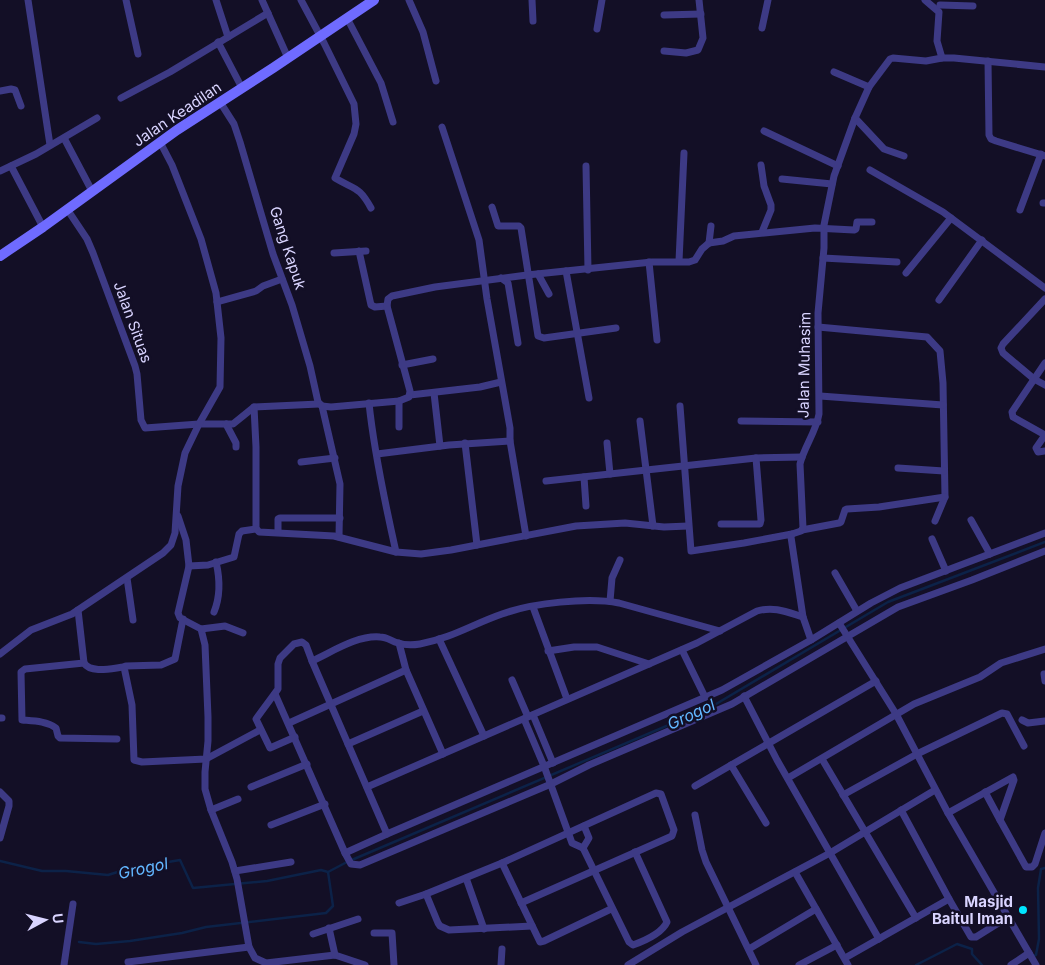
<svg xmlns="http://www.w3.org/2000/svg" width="1045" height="965" font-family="Inter,sans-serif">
  <rect width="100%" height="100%" fill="#130f26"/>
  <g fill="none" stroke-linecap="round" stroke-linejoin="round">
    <g stroke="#0c2248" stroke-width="2.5">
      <polyline points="0,861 42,871 66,871 108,875 127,869 180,860 193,888 267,881 321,870 328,872"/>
      <polyline points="79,942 96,944 130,941 182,933 206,927 326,913 333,906 328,872 347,862 711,707 888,602 1045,542"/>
      <polyline points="1033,956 1036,955 1039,939 1038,888 1041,869 1045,868"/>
      <polyline points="916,965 957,944 972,949 972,954 982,965"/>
    </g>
    <g stroke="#3d3a85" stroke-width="7">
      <polyline points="28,0 50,145"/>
      <polyline points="126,0 138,54"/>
      <polyline points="216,0 228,37"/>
      <polyline points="262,0 288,58"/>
      <path d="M301,0l23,43 30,61 2,20 -2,10 -19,44c20,12 24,8 36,30"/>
      <polyline points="409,0 423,32 436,81"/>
      <polyline points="532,0 533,21"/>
      <polyline points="925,0 939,12 937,41 942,58"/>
      <polyline points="940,5 973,6"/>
      <polyline points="664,15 701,14"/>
      <polyline points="347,18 381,83 393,122"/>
      <polyline points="762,28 768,0"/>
      <polyline points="597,29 602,0"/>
      <polyline points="218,42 242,88"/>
      <polyline points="664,51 686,53 698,50 703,38 699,0"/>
      <polyline points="988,61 989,135 991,139 996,141 1045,156"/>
      <polyline points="834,72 869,87"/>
      <polyline points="0,91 11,89 15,90 21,106"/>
      <polyline points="121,98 170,72 268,13"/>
      <polyline points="220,102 234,124 240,142 273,254 292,305 310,366 318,402 322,406 340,484 339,537"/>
      <polyline points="855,118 884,149 904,156"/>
      <polyline points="442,127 479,240 487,299 510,428 510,441 526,536"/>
      <polyline points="764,131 838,166"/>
      <polyline points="64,138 92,191"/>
      <polyline points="761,165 764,186 771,205 771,210 762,232"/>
      <polyline points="11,166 43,227"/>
      <polyline points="586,166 588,270"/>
      <polyline points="870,170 943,212 1045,288"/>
      <polyline points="0,171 36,154 97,118"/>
      <polyline points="782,179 832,184"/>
      <polyline points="1043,203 1045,203"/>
      <polyline points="492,207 498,226 519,226 521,228 538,336 544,338 616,328"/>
      <polyline points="67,209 87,239 93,253 135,366 137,374 141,420 145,428 199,424 233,424 254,407 319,404"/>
      <polyline points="1020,210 1041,154"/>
      <polyline points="709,243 711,226"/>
      <polyline points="359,251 371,305 375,307 387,306"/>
      <polyline points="334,253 366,251"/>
      <polyline points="823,258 897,262"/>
      <polyline points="679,261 684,153"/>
      <polyline points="649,262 657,340"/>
      <polyline points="566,271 589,398"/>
      <polyline points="906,273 951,218"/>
      <polyline points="538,274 549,294"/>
      <polyline points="501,278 508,283 518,343"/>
      <polyline points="1045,299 1003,344 1001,348 1003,353 1034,379 1045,385"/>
      <polyline points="939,300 982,240"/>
      <polyline points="217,302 256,291 263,286 282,279"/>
      <polyline points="818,327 927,337 940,351 943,383 945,497 935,521"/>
      <polyline points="1045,363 1012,412 1013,417 1045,435"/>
      <polyline points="402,365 433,359"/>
      <polyline points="434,393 440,446"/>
      <polyline points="410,395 480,387 501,382"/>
      <polyline points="820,396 943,405"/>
      <polyline points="399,401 399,427"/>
      <path d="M369,403c5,49 16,100 27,149"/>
      <polyline points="322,406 331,407 399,401 409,397 410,391 387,306 388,299 392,296 435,287 527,275 652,262 689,262 695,260 702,249 709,243 723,241 734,236 815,228 854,230 856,229 857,222 872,222"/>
      <polyline points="680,406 691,551 744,543 792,534"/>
      <polyline points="254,407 256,447 256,528 259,532 334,536 396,552 421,554 451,550 576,526 625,523 664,527 688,526"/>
      <polyline points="640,421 653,526"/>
      <polyline points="741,421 818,422"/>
      <polyline points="226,424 236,443 236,447"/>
      <polyline points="1045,435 1036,448 1038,452 1045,451"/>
      <polyline points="465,443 477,545"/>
      <polyline points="607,443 610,474"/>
      <polyline points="377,454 449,445 510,441"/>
      <polyline points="301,462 335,458"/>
      <polyline points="898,468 944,471"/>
      <polyline points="584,477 586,506"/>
      <polyline points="546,481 756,458 802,457"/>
      <polyline points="178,516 186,540 189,566 178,613 180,618 201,629 205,645 208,717 208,741 205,772 205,789 211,810 232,862 237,879 249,947 255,958 266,963 335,955 365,965"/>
      <polyline points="971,520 990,554"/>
      <polyline points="721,524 760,524 761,520 756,458"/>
      <polyline points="802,530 839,523 841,522 845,510 847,509 879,507 945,497"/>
      <polyline points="278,532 278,519 280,518 340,518"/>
      <polyline points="932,539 946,571"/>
      <polyline points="189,566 208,565 234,557 239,534 242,531 256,529"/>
      <polyline points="835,573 857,611"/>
      <polyline points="127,578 133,620"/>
      <polyline points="610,601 612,578 620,560"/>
      <polyline points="533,607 567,699"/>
      <path d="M78,610l6,53c7,11 29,5 40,4"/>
      <path d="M214,612c7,-17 6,-33 2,-50"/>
      <polyline points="183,619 175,659 161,665 126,666 124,667 132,705 134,760 142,762 206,759 260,730"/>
      <polyline points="839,623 896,714 948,813 1036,965"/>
      <polyline points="201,629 225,626 243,633"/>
      <polyline points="439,639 484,736"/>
      <path d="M811,640l-8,-23 -12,-80 1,-3 9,-3 2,-3 -3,-64c4,-17 16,-32 19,-50l-1,-101 6,-65v-23l10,-49 21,-58 14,-31 21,-28 3,-1 33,3 16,-3h12l91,9"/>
      <polyline points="399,643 406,670 443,754"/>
      <polyline points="682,650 705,697"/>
      <polyline points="548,651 574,647 597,647 649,664"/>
      <polyline points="0,654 31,630 72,614 163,553 171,545 175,533 178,486 185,453 199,424 220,387 221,338 216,293 201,239 172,165 160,142"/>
      <path d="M312,661c20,-9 45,-26 68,-24 7,0 11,4 18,6 6,2 16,2 22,1 32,-6 53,-20 82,-30 30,-11 86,-17 117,-11l101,28"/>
      <path d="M84,663l-59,6 -4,3 1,48c12,1 24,1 34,8l2,8 2,2 57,1"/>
      <polyline points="1044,674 1045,681"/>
      <polyline points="512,680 528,717"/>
      <polyline points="275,694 345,853"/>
      <polyline points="744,696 777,760 879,939"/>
      <polyline points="533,715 553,763"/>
      <polyline points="0,718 2,718"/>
      <polyline points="524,719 544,766 572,843 583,848"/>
      <polyline points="1022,720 1028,723 1045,721"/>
      <polyline points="289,723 406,670"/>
      <polyline points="295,737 270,748 256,719 278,689 278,664 280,658 294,644 302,642 306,645 312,661 387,834 722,690 811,640 871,603 900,588 1045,533"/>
      <polyline points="348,744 423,711"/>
      <polyline points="822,759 916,918"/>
      <polyline points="731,765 766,823"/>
      <polyline points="788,778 914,704 980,677 1001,663 1045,649"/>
      <polyline points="695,786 876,681"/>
      <polyline points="251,787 307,764"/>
      <path d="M367,787l330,-144 60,-32c17,-5 30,1 46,6"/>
      <polyline points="0,792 9,801 9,806 0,838"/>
      <polyline points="985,792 1000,820"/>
      <polyline points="843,795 917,754 1002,713 1007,714 1024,746"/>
      <polyline points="211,810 238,799"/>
      <polyline points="948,813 1013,777 1014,780 1000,820 1026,867 1032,867 1035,864 1045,833"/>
      <polyline points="695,815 702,850 706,862 756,965"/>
      <polyline points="271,825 325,804"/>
      <path d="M584,826l5,12 -6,10 46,94 4,3c11,-4 29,-12 34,-23l-32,-70"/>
      <polyline points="387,834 345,853 351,864 360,865 551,784 589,765 732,704 898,607 972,580 1045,551"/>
      <polyline points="502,863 540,942 544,941 611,909"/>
      <polyline points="235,871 291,862"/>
      <polyline points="795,872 848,965"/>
      <polyline points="466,878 484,929"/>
      <polyline points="949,899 971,937 976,937 1008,917"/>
      <polyline points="399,903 426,894"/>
      <polyline points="521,903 672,836 674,830 661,794 656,793 502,863 426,894 438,923 440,926 449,930 532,926"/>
      <polyline points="329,928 335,955"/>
      <polyline points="374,933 392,933 394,965"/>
      <polyline points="313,934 358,919"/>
      <polyline points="749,949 816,909"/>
      <polyline points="845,958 949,899 901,810"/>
      <polyline points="128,962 249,947"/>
      <polyline points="64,965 73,904"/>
      <polyline points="501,965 502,949"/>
      <polyline points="628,965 682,932 830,853 935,790"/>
      <polyline points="799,965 837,945"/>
      <polyline points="1011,965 1029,953"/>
    </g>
    <polyline stroke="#6f6bff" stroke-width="10" points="0,256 43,227 177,130 273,68 374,0"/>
  </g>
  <circle fill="#00e5ff" stroke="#130f26" stroke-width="2" cx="1023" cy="910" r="5"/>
  <g text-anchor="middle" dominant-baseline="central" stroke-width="5" stroke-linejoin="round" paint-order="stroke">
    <g font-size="15" fill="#d9d4ff" stroke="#130f26">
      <text transform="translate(177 114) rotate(-34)">Jalan Keadilan</text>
      <text transform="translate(288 248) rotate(72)">Gang Kapuk</text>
      <text transform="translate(133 322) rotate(70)">Jalan Situas</text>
      <text transform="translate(804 365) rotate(-89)">Jalan Muhasim</text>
    </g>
    <g font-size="15" font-weight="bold" fill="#d9d4ff" stroke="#130f26" text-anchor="end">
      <text x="1013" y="901">Masjid<tspan x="1013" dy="17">Baitul Iman</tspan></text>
    </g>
    <g font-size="16" font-style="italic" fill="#62b6ff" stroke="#130f26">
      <text transform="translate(691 714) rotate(-25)">Grogol</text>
      <text transform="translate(143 868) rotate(-12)">Grogol</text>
    </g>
  </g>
  <g transform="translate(45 920) rotate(83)" stroke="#130f26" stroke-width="4" paint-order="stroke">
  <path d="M0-4L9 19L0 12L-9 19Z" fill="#d9d4ff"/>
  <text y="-8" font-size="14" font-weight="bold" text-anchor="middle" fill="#d9d4ff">U</text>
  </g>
</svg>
